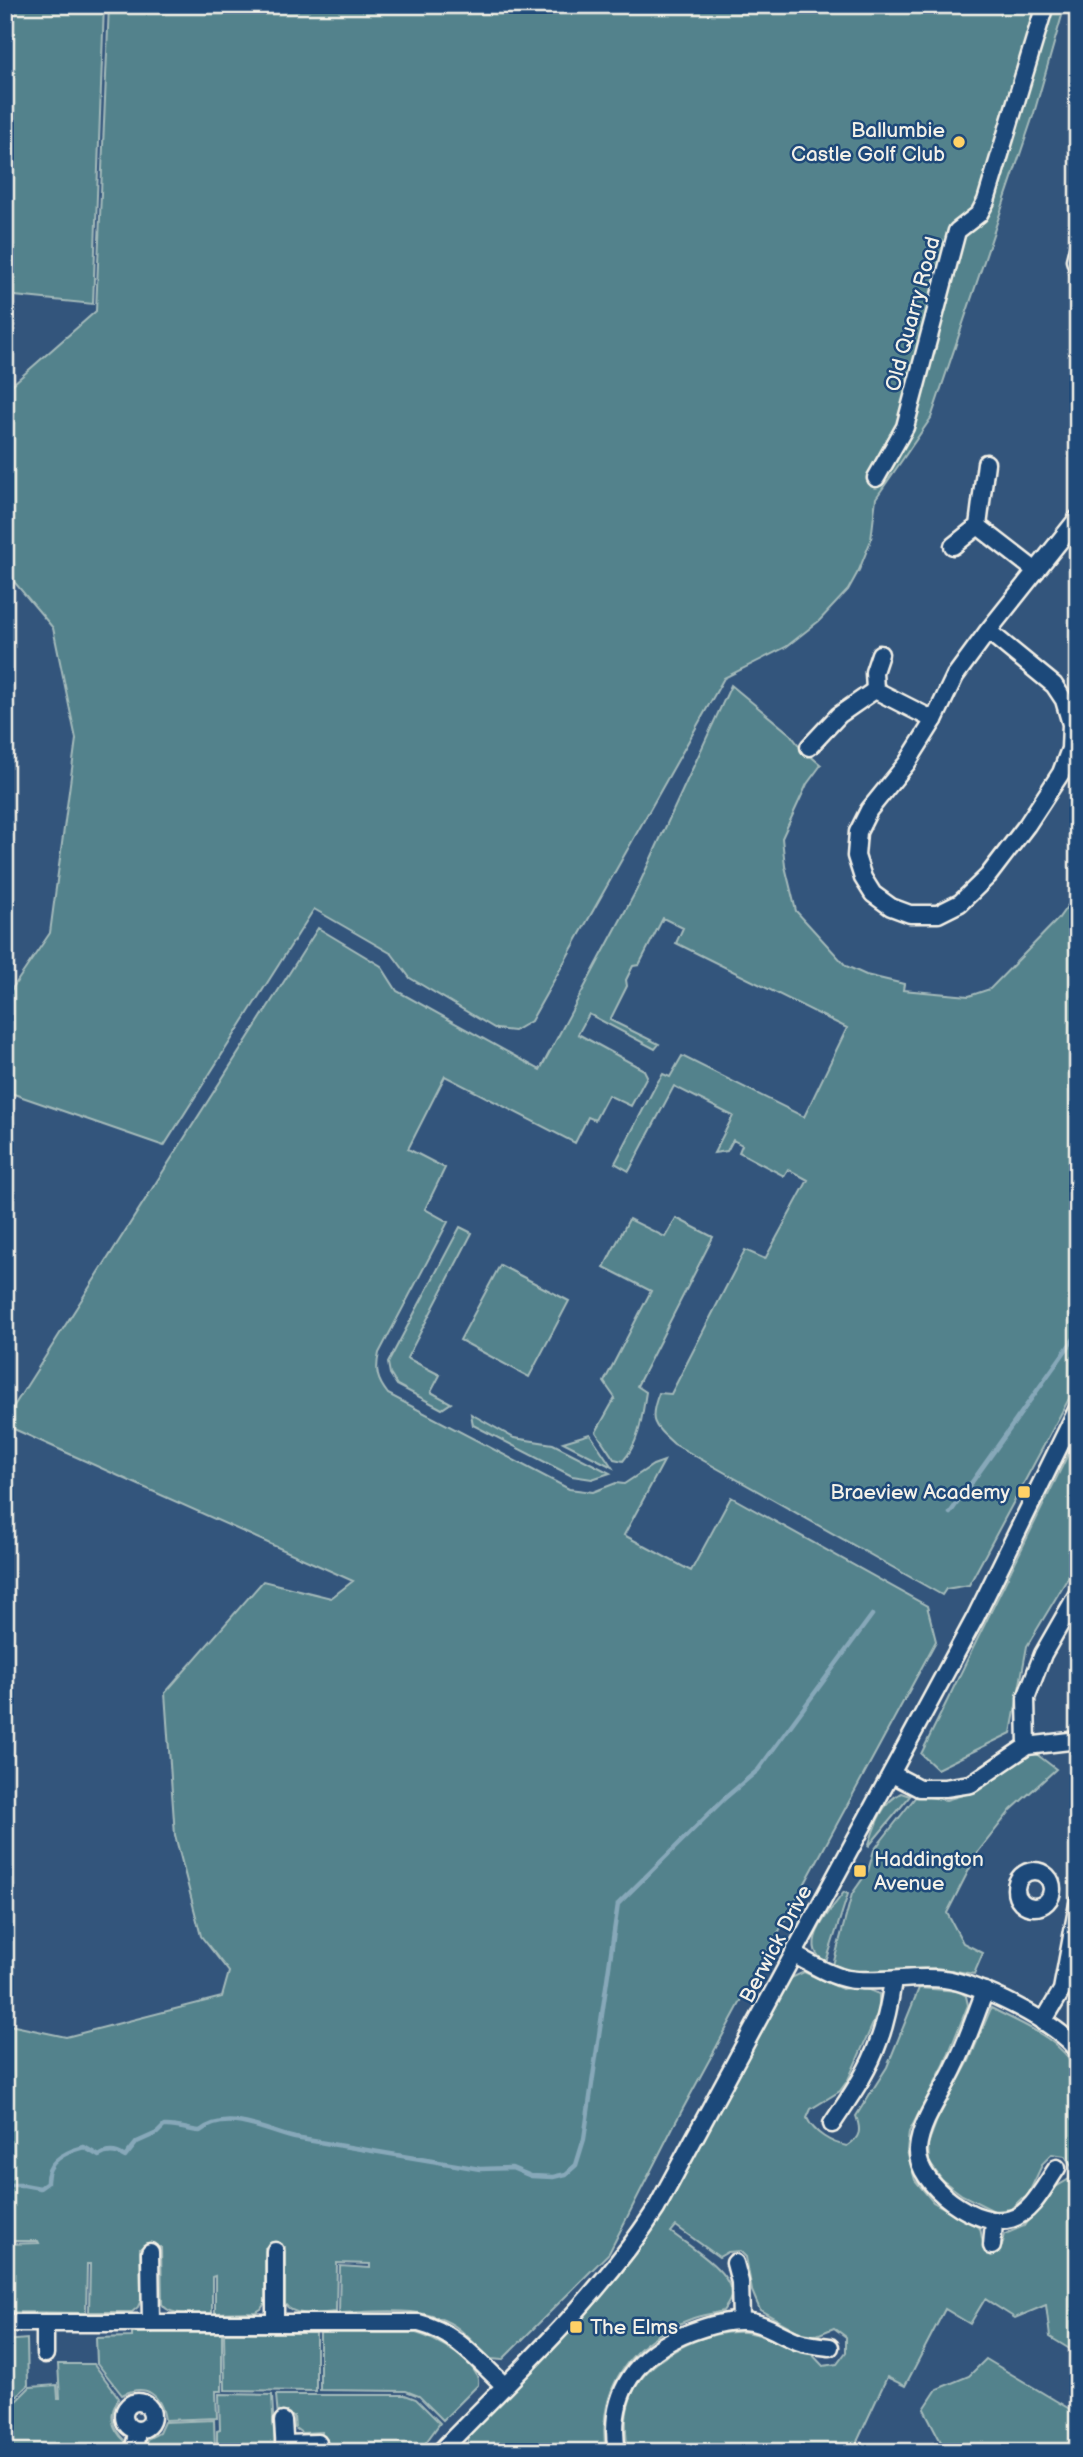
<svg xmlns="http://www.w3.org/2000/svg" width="1083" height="2457" font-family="'Balsamiq Sans',sans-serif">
  <rect width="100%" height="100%" fill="#33557c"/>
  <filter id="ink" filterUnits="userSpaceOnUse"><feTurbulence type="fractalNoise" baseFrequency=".0143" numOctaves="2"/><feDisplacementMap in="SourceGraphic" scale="14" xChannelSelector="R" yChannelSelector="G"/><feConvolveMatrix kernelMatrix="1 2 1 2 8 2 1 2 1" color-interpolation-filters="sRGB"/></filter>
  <g filter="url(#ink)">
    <g fill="#53828c" stroke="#a4baba" stroke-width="2">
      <polygon points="5,5 104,5 93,304 5,295"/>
      <polygon points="109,5 1065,5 1034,113 931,418 876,498 871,540 859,570 848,590 819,621 786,647 724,678 531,1021 514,1031 496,1029 410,978 392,954 314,909 164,1146 5,1091 5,999 50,933 76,739 53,628 5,571 5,391 96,311"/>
      <path d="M731,685l59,49 11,14 20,17 -14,19 -25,54 3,28 11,45 50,55 20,9 38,9 -1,6 66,6 21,-7 68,-70 20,-28v146l-8,12 1,44 7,3v286l-109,203 -23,4 -4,6 -268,-151c-21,-19 -26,-23 -15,-51l12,1 74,-144 20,9 43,-79 -20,-11 -4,7 -45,-24 3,-7 -9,-5 -6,11 -13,2 19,-37 -59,-30 -45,85 -14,-8 42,-80 6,-9 7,3 12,-21 122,61 43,-89 -171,-85 7,-15 -20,-10 -24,47 -6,1 -7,14 1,6 -17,34 49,24 -4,5 -66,-35 -11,20 66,36 3,6 -16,30 -23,-11 -13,25 -7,-3 -13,26 -130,-67 -37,73 37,19 -20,41 23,13 -69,131c-4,18 -2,27 9,41l181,95 24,3 23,-9 8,1 29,-19 11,-4 -40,74 67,36 40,-74 196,109 9,35 -263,486 -64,126 -107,107 -11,-1c-11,-10 -21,-21 -32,-30 -32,-25 -83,-17 -120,-16l1,-47 30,2v-4l-33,-1 -1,49c-16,1 -42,6 -51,-8v-57l-20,1v55l-4,6 -5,3 -41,1v-37l-3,1v36c-16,-1 -42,5 -50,-9l-1,-57 -21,1 1,52 -3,7 -6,5h-43l1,-48h-3l-1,49 -77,-1 -4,-12v-56l34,-1 -1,-2h-33v-217l61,13 156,-40 7,-25 -28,-36 -26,-101 -10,-142 98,-112 68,17 22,-17 -348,-156v-5l313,-492 63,38 16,25 143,79 96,-179z"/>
      <path d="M676,1218l37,19 -76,149 9,6c-4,24 -6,50 -23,69l-9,-2 -18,-27 19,-34 -11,-16 47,-91 -47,-24 25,-48 36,18z"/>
      <polygon points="460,1227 472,1233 407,1358 440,1375 431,1392 451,1403 442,1409 397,1385 390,1374 388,1363"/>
      <polygon points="500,1265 569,1301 529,1377 460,1340"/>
      <polygon points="471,1414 514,1438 553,1444 610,1473 592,1479 572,1476 473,1425"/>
      <polygon points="590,1434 612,1467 563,1442"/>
      <polygon points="1078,1434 1078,1561 1027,1646 1011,1733 937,1769 921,1754"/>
      <polygon points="1031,1750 1056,1769 1011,1810 978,1852 947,1913 963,1943 983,1953 974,1974 937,1968 847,1972 833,1965 852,1894 868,1871 874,1850 917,1795 946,1800 976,1791"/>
      <path d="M901,1793l9,3 -42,51c7,-21 13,-44 33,-54z"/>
      <path d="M844,1892l4,2 -22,68c-30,-16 6,-53 18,-70z"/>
      <path d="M804,1972l38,17 17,-3 20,8v16l-31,70 -8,11 -29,18 -4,9c7,15 24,25 40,28 14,-9 14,-16 9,-30l31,-49 32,-79 39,3 8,5 2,9 -24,60 -35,67 -2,19 8,29 18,22 47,26 4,20 10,5 8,-7 3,-12 19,-8 23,-34 22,-13 3,-12 -7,-11 -13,-2 -9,9 -17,36 -4,-1 -11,11 -17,2 -32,-16 -20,-15 -13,-18 -1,-18 9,-24 32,-59 22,-53c34,18 66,28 87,63v283l-28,-17 -4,-32 -31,13 -30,-19 -15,25 -25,-15 -40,77 -18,-9 -31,67 -7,8h-73l-12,-4 -49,4h-87c-2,-16 -4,-33 1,-49 10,-43 80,-78 122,-70 16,3 30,11 44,18l2,-3 12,3 14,15 14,-2 9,-12v-15l-12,-9 -17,7 -16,-2 -41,-23 -8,-19 -6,-34 -6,-6 -12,1 -9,5 -43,-31 -5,6c16,13 57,37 60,59 1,8 -4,14 -8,20 -10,3 -22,4 -32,8 -59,21 -95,69 -85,133h-137l-2,-2 2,-16 149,-157 34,-47 139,-252z"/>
      <path d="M132,2333h90v58h-6l1,27 -52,2c-4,-26 -19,-37 -43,-25l-25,-32 -1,-25 36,-1z"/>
      <polygon points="224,2333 316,2333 316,2391 225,2390"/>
      <path d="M320,2333h96c18,5 66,30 62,52l-35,35 -24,-24 -13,-5 -86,-1z"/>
      <polygon points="27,2339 28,2385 5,2407 5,2341"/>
      <polygon points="986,2359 1078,2414 1078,2452 937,2452 942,2444 924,2409 937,2389 969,2376"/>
      <path d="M58,2364h36l25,34c-11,16 -8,30 6,43l-1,11h-119l3,-9 -3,-31 25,-25 27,-2 1,13h2z"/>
      <polygon points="219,2394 272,2395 275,2452 144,2452 147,2439 159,2433 164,2422 214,2420 215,2450 217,2451 217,2431 220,2430"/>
      <polygon points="276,2395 405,2395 416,2399 440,2423 424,2445 403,2452 341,2452 340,2448 323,2449 322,2432 302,2433 295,2428 294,2416 278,2417"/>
    </g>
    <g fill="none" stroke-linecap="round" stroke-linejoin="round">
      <g stroke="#87a8b9" stroke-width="4.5">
        <polyline points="950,1513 1078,1333"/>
        <path d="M5,2185h19l16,3 7,-5c-1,-22 18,-31 37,-36l15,9c9,-6 17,-5 26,1l12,-15 20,-9 7,-7c14,-1 23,4 36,5 28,-22 65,0 95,7l185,31 32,-1 19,8 22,1 13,-3 10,-9 8,-26 34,-235 107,-106 33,-28 114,-155"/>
      </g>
      <defs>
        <g id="minor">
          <polyline points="1078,248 1075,260 1078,270"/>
          <polyline points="876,478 905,427 957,231 979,214 986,201 1045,5"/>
          <polyline points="978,526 1036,571"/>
          <polyline points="953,546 978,526 986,463"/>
          <polyline points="988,631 1054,685 1064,700 1071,724 1070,749 1061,773 1027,825 988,876 960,903 938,914 910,914 891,907 873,894 863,878 856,856 858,832 869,810 907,763 934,720 955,676 988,631 1078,518"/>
          <polyline points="875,690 874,672 880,654"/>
          <polyline points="809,747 839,715 875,690 934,720"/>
          <polyline points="1027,1746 1026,1698 1043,1654 1078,1593"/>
          <polyline points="892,1774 919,1788 945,1788 971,1784 1027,1746 1078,1740"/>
          <circle cx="1034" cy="1889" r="18"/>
          <path d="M794,1955c17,8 35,21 54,24 31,5 64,-4 96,0 31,3 117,45 134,72"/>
          <path d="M985,1991c-10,25 -18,51 -30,75 -12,27 -34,53 -37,83 -3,36 61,81 93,70 21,-6 34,-34 46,-51"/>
          <polyline points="1043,2022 1062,1990 1078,1904"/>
          <path d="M832,2124c17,-26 36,-52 46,-81 8,-20 12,-42 15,-63"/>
          <polyline points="992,2246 994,2222"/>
          <polyline points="275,2251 275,2322"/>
          <polyline points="150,2252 151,2323"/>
          <polyline points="735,2263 740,2282 741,2320"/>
          <path d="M5,2323h414c36,9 58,37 85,62"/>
          <polyline points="45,2323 45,2354"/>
          <circle cx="138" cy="2416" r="14"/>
          <polyline points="283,2421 285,2452"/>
          <polyline points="284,2444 318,2443"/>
          <polyline points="134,2452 137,2430"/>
          <path d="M440,2452c75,-78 157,-152 216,-243l319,-591 103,-210"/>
          <path d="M617,2452c-10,-58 20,-100 74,-120 16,-6 35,-12 52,-11 23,1 39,16 60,22 8,2 18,3 27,4"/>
        </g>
      </defs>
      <use href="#minor" stroke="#f4f1e8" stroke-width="21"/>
      <use href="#minor" stroke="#1f4a7a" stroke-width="16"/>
    </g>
  </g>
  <g fill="#ffd166" stroke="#1f4a7a" stroke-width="2.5">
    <circle cx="959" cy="142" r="7"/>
    <rect x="1017" y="1485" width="14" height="14" rx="3.5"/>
    <rect x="853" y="1864" width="14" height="14" rx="3.5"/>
    <rect x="569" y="2320" width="14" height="14" rx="3.5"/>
  </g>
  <g text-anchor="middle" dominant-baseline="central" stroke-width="5" stroke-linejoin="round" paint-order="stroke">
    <g font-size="21" fill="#f4f1e8" stroke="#1f4a7a" text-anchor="end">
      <text x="945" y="130">Ballumbie<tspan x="945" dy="24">Castle Golf Club</tspan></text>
      <text x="1010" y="1492">Braeview Academy</text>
      <text x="874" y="1859" text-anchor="start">Haddington<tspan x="874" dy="24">Avenue</tspan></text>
      <text x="590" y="2327" text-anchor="start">The Elms</text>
    </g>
    <g font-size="21" fill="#f4f1e8" stroke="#1f4a7a">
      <text transform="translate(913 314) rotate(-75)">Old Quarry Road</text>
      <text transform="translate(776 1944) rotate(-62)">Berwick Drive</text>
    </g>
  </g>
  <rect width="1083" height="2457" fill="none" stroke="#1f4a7a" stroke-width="28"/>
  <rect x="14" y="14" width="1055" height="2429" fill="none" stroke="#f4f1e8" stroke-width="2.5" filter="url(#ink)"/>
</svg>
